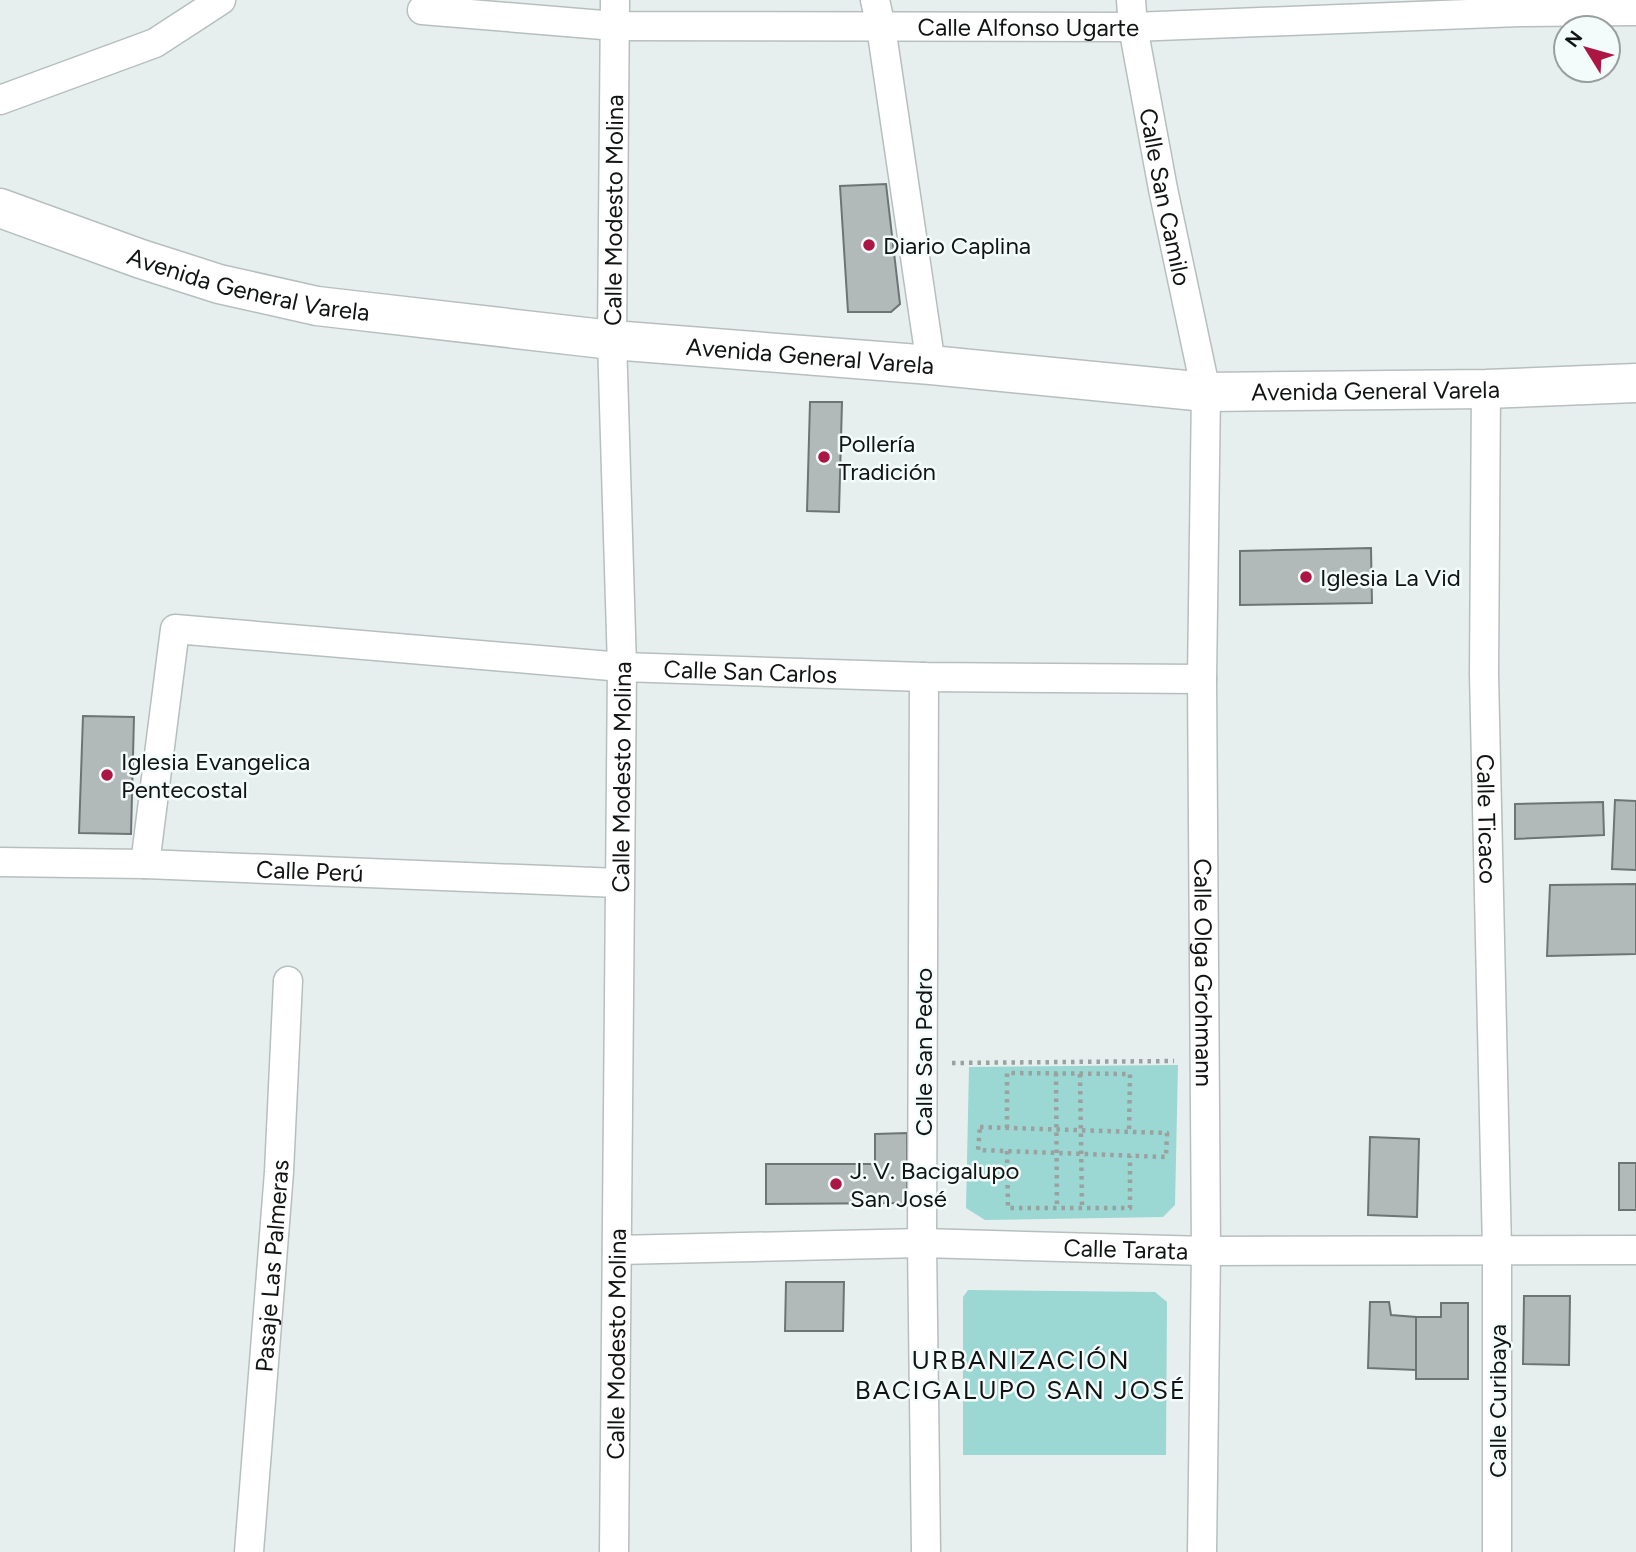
<svg xmlns="http://www.w3.org/2000/svg" width="1636" height="1552" font-family="Figtree,sans-serif">
  <rect width="100%" height="100%" fill="#e6efee"/>
  <g fill="#9bd7d3">
    <polygon points="1178,1065 1175,1205 1163,1217 985,1220 966,1208 969,1067"/>
    <polygon points="968,1290 1155,1292 1167,1302 1166,1455 963,1455 963,1297"/>
  </g>
  <g fill="#b1bab9" stroke="#6d7574" stroke-width="2">
    <polygon points="886,184 900,304 891,312 848,312 840,186"/>
    <polygon points="810,402 842,402 839,512 807,511"/>
    <polygon points="1371,548 1372,603 1240,605 1240,551"/>
    <polygon points="83,716 134,717 131,834 79,833"/>
    <polygon points="1615,800 1636,801 1636,870 1612,869"/>
    <polygon points="1603,802 1604,835 1515,839 1515,804"/>
    <polygon points="1636,884 1636,954 1547,956 1550,885"/>
    <polygon points="907,1133 907,1203 766,1204 766,1164 875,1164 875,1134"/>
    <polygon points="1370,1137 1419,1139 1417,1217 1368,1215"/>
    <rect x="1619" y="1163" width="17" height="47"/>
    <polygon points="786,1282 844,1282 843,1331 785,1331"/>
    <polygon points="1524,1296 1570,1296 1569,1365 1523,1364"/>
    <polygon points="1370,1302 1389,1302 1391,1315 1416,1317 1416,1370 1368,1368"/>
    <polygon points="1441,1303 1468,1303 1468,1379 1416,1379 1416,1317 1441,1317"/>
  </g>
  <g fill="none" stroke-linecap="round" stroke-linejoin="round">
    <defs>
      <g id="street">
        <polyline points="875,0 881,27 931,365"/>
        <path id="s1" d="M1131,0l2,27 30,162 43,203 -4,287 4,572 -4,301"/>
        <path id="s2" d="M422,10l193,16 518,1 386,-15 117,-1"/>
        <polyline points="0,100 155,43 221,0"/>
        <path id="s3" d="M1486,389l-2,285 13,576v302"/>
        <polyline points="924,677 922,1243 926,1552"/>
        <path id="s4" d="M0,862l145,2 473,19"/>
        <path id="s5" d="M145,864l30,-235 447,38 302,10 278,2"/>
        <path id="s6" d="M617,1250l305,-7 284,8 430,-1"/>
        <path id="s7" d="M249,1552l30,-380 9,-191"/>
        <path id="s8" d="M614,1552l8,-885 -10,-327 3,-340"/>
      </g>
      <g id="secondary">
        <path id="s9" d="M0,208l141,51 78,25 98,22 295,34 319,25 275,27 280,-3 150,-6"/>
      </g>
    </defs>
    <use href="#street" stroke="#b7bfbe" stroke-width="31"/>
    <use href="#secondary" stroke="#b7bfbe" stroke-width="41"/>
    <g stroke="#9aa1a0" stroke-width="4.5" stroke-dasharray="3.5 5" stroke-linecap="butt">
      <polyline points="952,1063 1174,1061"/>
      <polyline points="1056,1073 1057,1208"/>
      <polyline points="1080,1074 1082,1208"/>
      <polygon points="980,1127 1167,1133 1166,1157 978,1150"/>
      <polyline points="1007,1128 1007,1073 1130,1074 1129,1133"/>
      <polyline points="1007,1151 1008,1208 1130,1208 1130,1156"/>
    </g>
    <use href="#street" stroke="#fff" stroke-width="28"/>
    <use href="#secondary" stroke="#fff" stroke-width="38"/>
  </g>
  <g fill="#ab1645" stroke="#f3fcfb" stroke-width="2.5">
    <circle cx="869" cy="245" r="7"/>
    <circle cx="824" cy="457" r="7"/>
    <circle cx="1306" cy="577" r="7"/>
    <circle cx="107" cy="775" r="7"/>
    <circle cx="836" cy="1184" r="7"/>
  </g>
  <g text-anchor="middle" dominant-baseline="central" stroke-width="5" stroke-linejoin="round" paint-order="stroke">
    <g font-size="24" fill="#111413" stroke="#f3fcfb">
      <text stroke="none"><textPath href="#s2" startOffset="607">Calle Alfonso Ugarte</textPath></text>
      <text stroke="none"><textPath href="#s1" startOffset="200">Calle San Camilo</textPath></text>
      <text stroke="none"><textPath href="#s8" startOffset="1342">Calle Modesto Molina</textPath></text>
      <text stroke="none"><textPath href="#s9" startOffset="261">Avenida General Varela</textPath></text>
      <text stroke="none"><textPath href="#s9" startOffset="828">Avenida General Varela</textPath></text>
      <text stroke="none"><textPath href="#s9" startOffset="1395">Avenida General Varela</textPath></text>
      <text stroke="none"><textPath href="#s5" startOffset="814">Calle San Carlos</textPath></text>
      <text stroke="none"><textPath href="#s8" startOffset="775">Calle Modesto Molina</textPath></text>
      <text stroke="none"><textPath href="#s3" startOffset="430">Calle Ticaco</textPath></text>
      <text stroke="none"><textPath href="#s4" startOffset="310">Calle Perú</textPath></text>
      <text stroke="none"><textPath href="#s1" startOffset="980">Calle Olga Grohmann</textPath></text>
      <text transform="translate(923 1052) rotate(-90)">Calle San Pedro</text>
      <text stroke="none"><textPath href="#s6" startOffset="509">Calle Tarata</textPath></text>
      <text stroke="none"><textPath href="#s7" startOffset="287">Pasaje Las Palmeras</textPath></text>
      <text stroke="none"><textPath href="#s8" startOffset="208">Calle Modesto Molina</textPath></text>
      <text transform="translate(1497 1401) rotate(-90)">Calle Curibaya</text>
    </g>
    <g font-size="24" fill="#111413" stroke="#f3fcfb" text-anchor="start">
      <text x="883" y="245">Diario Caplina</text>
      <text x="838" y="443">Pollería<tspan x="838" dy="28">Tradición</tspan></text>
      <text x="1320" y="577">Iglesia La Vid</text>
      <text x="121" y="761">Iglesia Evangelica<tspan x="121" dy="28">Pentecostal</tspan></text>
      <text x="850" y="1170">J. V. Bacigalupo<tspan x="850" dy="28">San José</tspan></text>
    </g>
    <g font-size="26" letter-spacing="2" fill="#111413" stroke="#f3fcfb">
      <text x="1021" y="1360">URBANIZACIÓN<tspan x="1021" dy="30">BACIGALUPO SAN JOSÉ</tspan></text>
    </g>
  </g>
  <g transform="translate(1587 49) rotate(307)"><circle r="33" fill="#f3fcfb" stroke="#999f9e" stroke-width="2"/>
  <path d="M0-5L12 26L0 18L-12 26Z" fill="#ab1645"/>
  <text y="-10" font-size="19" font-weight="bold" text-anchor="middle" fill="#111413">N</text>
  </g>
</svg>
